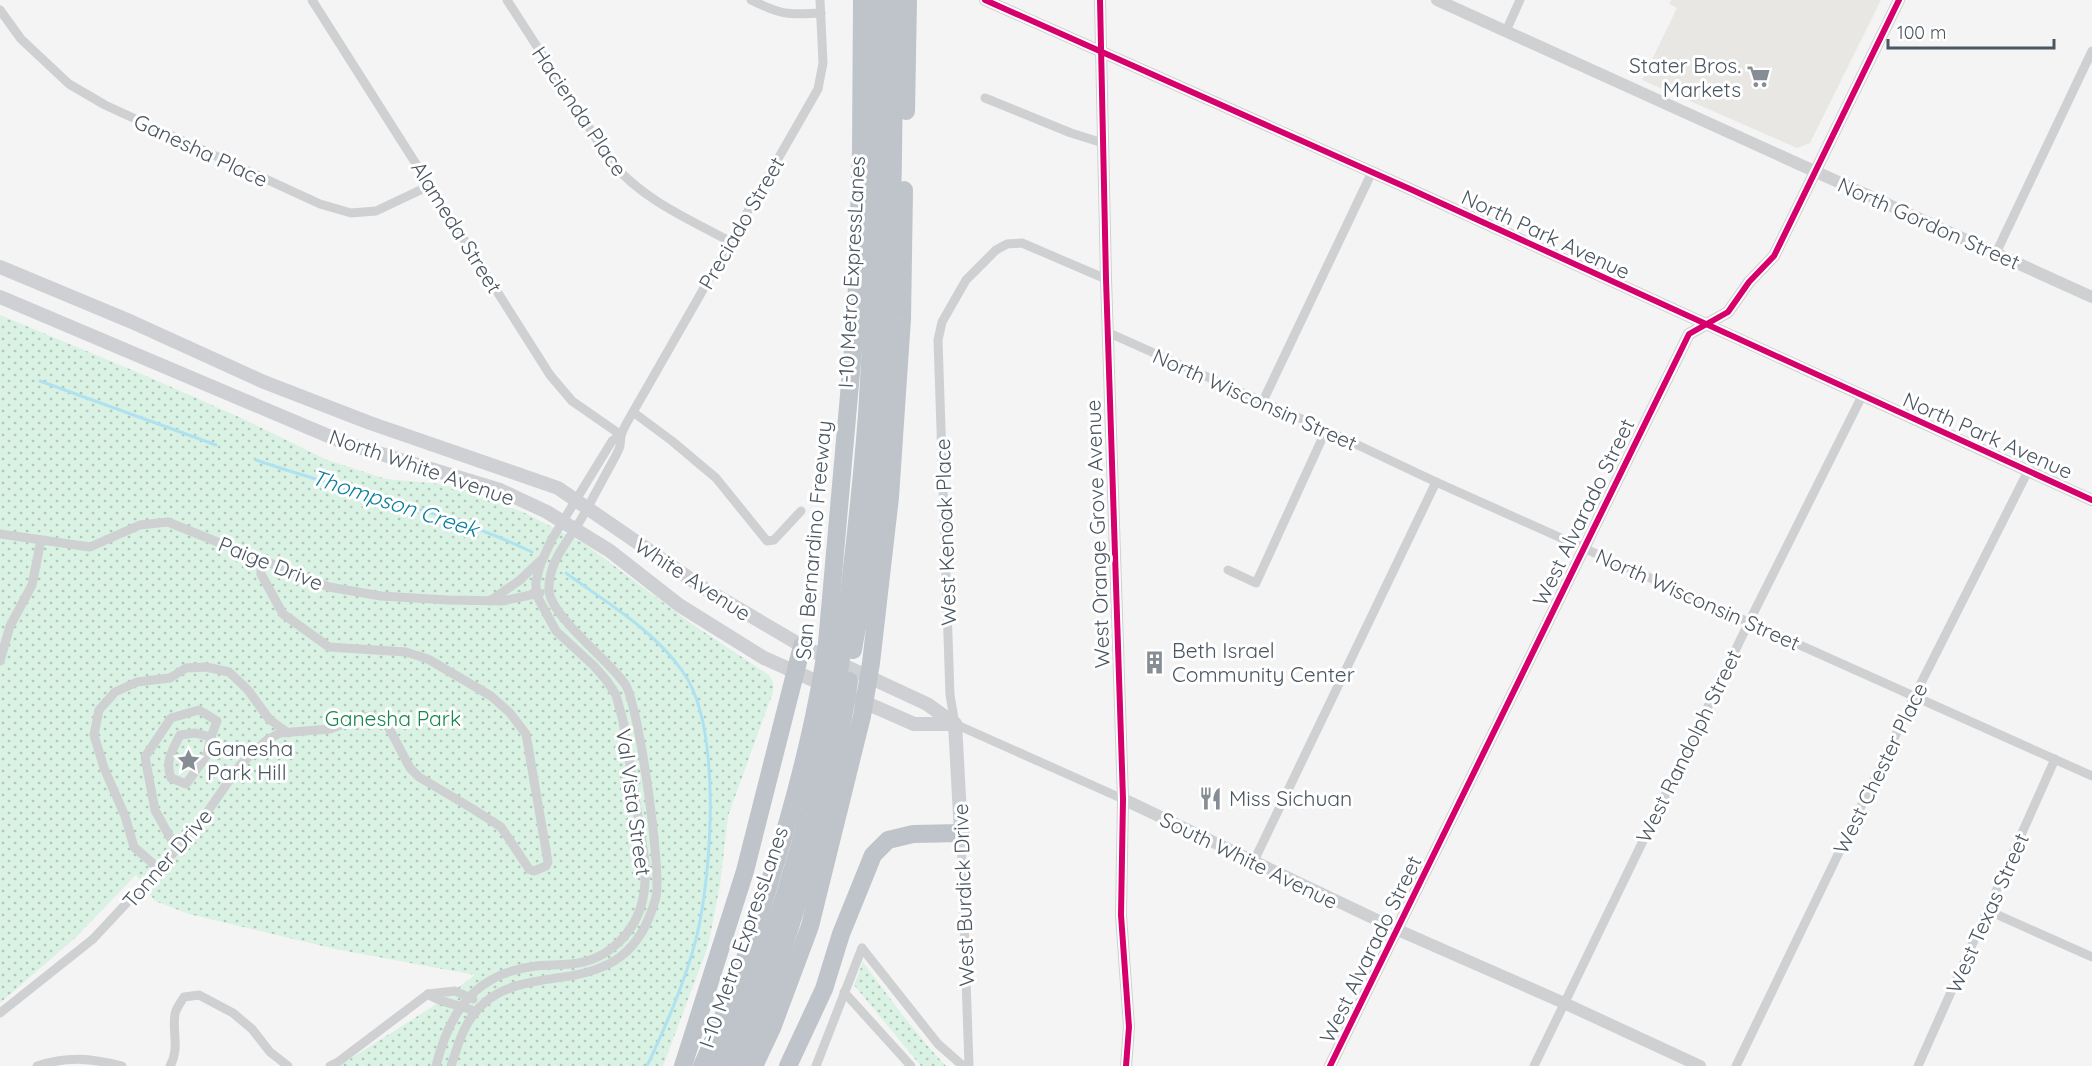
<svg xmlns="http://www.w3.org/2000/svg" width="2092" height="1066" font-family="Quicksand,sans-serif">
  <defs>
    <pattern id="green-dots" width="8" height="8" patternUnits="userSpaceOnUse" patternTransform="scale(1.5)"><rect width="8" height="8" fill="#d9f2e3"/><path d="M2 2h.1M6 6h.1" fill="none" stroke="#b2c7bb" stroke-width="1.8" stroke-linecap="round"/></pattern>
  </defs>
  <rect width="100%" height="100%" fill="#f4f4f4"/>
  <polygon fill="#e8e7e3" points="1671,0 1881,0 1810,143 1797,148 1642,80 1677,8 1669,4"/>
  <g fill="url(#green-dots)">
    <polygon points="0,315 151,378 239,417 327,460 386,479 441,484 468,491 525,513 585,544 692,624 769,675 773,682 773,692 728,816 720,885 708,946 663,1066 339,1066 432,1007 475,975 335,949 189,914 155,901 136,875 74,939 0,1003"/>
    <path d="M863,962c27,36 52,72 83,104h-25l-67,-81z"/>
  </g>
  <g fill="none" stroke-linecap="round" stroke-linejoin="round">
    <g stroke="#aee2f0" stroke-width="3">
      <polyline points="40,381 216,445"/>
      <path d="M256,460c92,32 189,50 276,92"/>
      <path d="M566,573c41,30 88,57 117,99 39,55 29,199 14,263 -11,45 -30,89 -50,131"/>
    </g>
    <g stroke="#ced0d2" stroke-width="9">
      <polyline points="312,0 550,375 572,401 621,435"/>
      <path d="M507,0l105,163c33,38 75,55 119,79"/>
      <path d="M751,0c31,15 36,15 70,13"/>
      <polyline points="0,10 21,39 69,84 105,105 320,204 351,213 376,211 431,185"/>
      <polyline points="1506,31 1520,0"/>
      <polyline points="985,98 1071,133 1103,143"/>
      <polyline points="1996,253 2092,51"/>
      <polyline points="1106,279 1022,243 1007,244 996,250 966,280 942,322 938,340 950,695 955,724 1123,799"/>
      <polyline points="1107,332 1326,430 1436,482 2092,776"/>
      <polyline points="1263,401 1372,172"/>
      <polyline points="633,412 672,441 716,478 767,541 774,540 801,511"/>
      <polyline points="0,534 90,547 140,525 168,522 329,587 381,596 448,600 502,601 540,593"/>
      <polyline points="1228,570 1256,583 1326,430"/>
      <polyline points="490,601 520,580 540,561"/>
      <polyline points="0,661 10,626 32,585 41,540"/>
      <polyline points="961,833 969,1066"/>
      <path d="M177,850l-22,-40 -10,-53 26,-39 28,-8 18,11 -6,16 -4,18 -21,29 -15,-6c-6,-17 1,-27 9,-43l15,-2 16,4"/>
      <polyline points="1253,863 1436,482"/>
      <polyline points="159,869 134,847 125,816 104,768 94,735 99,710 115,692 137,682 170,678 186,668 206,667 229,672 248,690 269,719 288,733"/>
      <polyline points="1989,911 2092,957"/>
      <polyline points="862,948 938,1044 963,1066"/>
      <polyline points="844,992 911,1066"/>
      <path d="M428,994c14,10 32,10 48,18"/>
      <polyline points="0,1013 93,939 194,831 240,765 267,740 280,733 330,729 362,717 372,716 380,719 389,728 410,768 419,777 473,809 501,827 529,869 534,871 546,866 548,862 526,734 510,713 491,696 428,659 406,652 329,647 283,614 261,574 261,560"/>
      <path d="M37,1066c31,-10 53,-8 85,0"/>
      <path d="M170,1066c10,-17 2,-34 5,-52 1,-6 6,-12 9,-17l15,-2 34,18 19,16 18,23 18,14"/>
      <polyline points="330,1066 338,1062 428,994 455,991 473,999"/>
      <path d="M436,1066c11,-44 30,-81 76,-95 20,-7 38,-5 59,-7 36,-3 65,-31 72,-66 3,-12 2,-24 2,-37l-22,-140 -7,-26 -9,-14 -13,-15 -38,-35 -20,-37v-12l4,-17 12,-26 60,-98 9,-6"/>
      <path d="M451,1066c7,-21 13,-44 30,-60 20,-20 48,-24 75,-28 55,-6 85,-25 100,-81 6,-24 -17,-193 -31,-213 -16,-24 -75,-68 -76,-94 -1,-24 14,-43 26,-61 10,-15 18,-32 27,-48 5,-10 12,-21 17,-32 2,-4 1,-8 2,-13 2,-8 8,-17 12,-24l185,-323 5,-26 -3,-63"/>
      <polyline points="816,1066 862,948"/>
      <polyline points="1534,1066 1749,622 1862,396"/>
      <polyline points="1736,1066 1915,695 2028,471"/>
      <polyline points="1918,1066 2055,759"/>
    </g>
    <g stroke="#ced0d2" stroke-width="12">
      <polyline points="985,0 1410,189 2092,500"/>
      <polyline points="1100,0 1106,279 1123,799 1121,915 1129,1027 1126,1066"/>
      <polyline points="1437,0 2092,297"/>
      <polyline points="1123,799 1398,930 1564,1003 1700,1066"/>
      <polyline points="1330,1066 1689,334 1728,312 1749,282 1774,256 1899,0"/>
    </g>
    <g stroke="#ced0d4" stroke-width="14">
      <polyline points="0,267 132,322 264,382 370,423 558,488 705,589 802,646 927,704 955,724"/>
      <polyline points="0,297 345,443 500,490 547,512 610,551 679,605 764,658 829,687"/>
      <polyline points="857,699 914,724 955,724"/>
      <polyline points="955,724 961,833"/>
    </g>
    <g stroke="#bec4c9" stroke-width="18">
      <polyline points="906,111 908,0"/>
      <path d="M853,650c3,-21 9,-42 11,-63 24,-192 32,-393 29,-587"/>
      <polyline points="683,1066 745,871 802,646"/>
      <path d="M702,1066c28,-61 50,-124 69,-188 24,-77 45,-155 56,-235l29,-327 5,-167 1,-149"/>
      <path d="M721,1066c50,-117 89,-239 113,-364 6,-30 9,-61 13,-92 8,-65 15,-130 20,-195 9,-139 13,-277 12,-415"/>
      <path d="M737,1066c41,-92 71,-188 93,-287 7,-33 15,-65 19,-98"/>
      <polyline points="754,1066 772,1028 810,926 862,716 871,663 890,497 902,319 904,190"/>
      <polyline points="788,1066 824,989 841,934 873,855 888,840 913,834 961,833"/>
    </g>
    <defs>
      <g id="cycleway">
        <polyline points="985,0 1410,189 2092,500"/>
        <polyline points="1100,0 1106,279 1123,799 1121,915 1129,1027 1126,1066"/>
        <polyline points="1330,1066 1689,334 1728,312 1749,282 1774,256 1899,0"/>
      </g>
    </defs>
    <use href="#cycleway" stroke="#fff" stroke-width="10"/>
    <use href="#cycleway" stroke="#d6006c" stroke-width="6"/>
  </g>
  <defs>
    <symbol id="supermarket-bare" viewBox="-9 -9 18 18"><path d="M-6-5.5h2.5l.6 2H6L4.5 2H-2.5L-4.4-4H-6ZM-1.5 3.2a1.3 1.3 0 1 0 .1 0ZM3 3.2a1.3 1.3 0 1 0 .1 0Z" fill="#868d94" stroke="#fff" stroke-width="2.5" paint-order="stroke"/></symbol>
    <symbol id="building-bare" viewBox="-9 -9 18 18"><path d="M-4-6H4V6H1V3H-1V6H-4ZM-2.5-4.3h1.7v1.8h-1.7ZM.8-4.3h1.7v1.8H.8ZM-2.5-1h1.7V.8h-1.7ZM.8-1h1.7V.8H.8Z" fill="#868d94" stroke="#fff" stroke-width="2.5" paint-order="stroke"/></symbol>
    <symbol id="sight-bare" viewBox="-9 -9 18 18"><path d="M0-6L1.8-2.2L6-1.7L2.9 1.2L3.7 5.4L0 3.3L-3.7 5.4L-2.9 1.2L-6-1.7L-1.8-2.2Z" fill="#868d94" stroke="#fff" stroke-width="2.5" paint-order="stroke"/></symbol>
    <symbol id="restaurant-bare" viewBox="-9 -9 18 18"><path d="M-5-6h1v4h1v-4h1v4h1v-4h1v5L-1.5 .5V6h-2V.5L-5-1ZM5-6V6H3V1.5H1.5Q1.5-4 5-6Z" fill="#868d94" stroke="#fff" stroke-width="2.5" paint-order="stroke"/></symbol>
  </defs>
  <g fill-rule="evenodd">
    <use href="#supermarket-bare" x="1742" y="60" width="33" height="33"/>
    <use href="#building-bare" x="1138" y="646" width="33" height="33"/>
    <use href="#sight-bare" x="172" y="744" width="33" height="33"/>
    <use href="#restaurant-bare" x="1194" y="782" width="33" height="33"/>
  </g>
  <g text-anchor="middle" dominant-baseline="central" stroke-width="6" stroke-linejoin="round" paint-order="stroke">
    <g font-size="21" fill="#4a5661" stroke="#fff" text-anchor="start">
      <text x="1741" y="65" text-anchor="end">Stater Bros.<tspan x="1741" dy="24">Markets</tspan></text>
      <text x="1172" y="650">Beth Israel<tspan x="1172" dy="24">Community Center</tspan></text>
      <text x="207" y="748">Ganesha<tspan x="207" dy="24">Park Hill</tspan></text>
      <text x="1229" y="798">Miss Sichuan</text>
    </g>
    <g font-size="21" fill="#4a5661" stroke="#fff">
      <text transform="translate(580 111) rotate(56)">Hacienda Place</text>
      <text transform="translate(201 150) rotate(25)">Ganesha Place</text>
      <text transform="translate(741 223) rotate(-60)">Preciado Street</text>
      <text transform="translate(1929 223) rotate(24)">North Gordon Street</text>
      <text transform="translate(457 227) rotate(58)">Alameda Street</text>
      <text transform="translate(1546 234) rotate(25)">North Park Avenue</text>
      <text transform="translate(851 272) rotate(-87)">I-10 Metro ExpressLanes</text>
      <text transform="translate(1255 399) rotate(24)">North Wisconsin Street</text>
      <text transform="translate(1988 435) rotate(24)">North Park Avenue</text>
      <text transform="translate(422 467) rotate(19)">North White Avenue</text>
      <text transform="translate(1583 512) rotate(-64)">West Alvarado Street</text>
      <text transform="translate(945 532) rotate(-92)">West Kenoak Place</text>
      <text transform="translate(1097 534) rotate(-92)">West Orange Grove Avenue</text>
      <text transform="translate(813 540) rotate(-85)">San Bernardino Freeway</text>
      <text transform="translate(271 563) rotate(22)">Paige Drive</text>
      <text transform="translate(693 579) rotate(33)">White Avenue</text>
      <text transform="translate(1698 599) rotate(24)">North Wisconsin Street</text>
      <text transform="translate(1688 746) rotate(-64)">West Randolph Street</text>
      <text transform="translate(1880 768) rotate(-64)">West Chester Place</text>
      <text transform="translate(634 802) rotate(82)">Val Vista Street</text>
      <text transform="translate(167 858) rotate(-49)">Tonner Drive</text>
      <text transform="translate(1249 860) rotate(26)">South White Avenue</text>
      <text transform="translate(963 895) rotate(-92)">West Burdick Drive</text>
      <text transform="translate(1987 913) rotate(-66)">West Texas Street</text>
      <text transform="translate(743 937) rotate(-71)">I-10 Metro ExpressLanes</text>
      <text transform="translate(1370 949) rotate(-64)">West Alvarado Street</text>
    </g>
    <g font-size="21" fill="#17864f" stroke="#fff">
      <text x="393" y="718">Ganesha Park</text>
    </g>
    <g font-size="22" font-style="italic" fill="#0c7c9b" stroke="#fff">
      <text transform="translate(395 503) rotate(18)">Thompson Creek</text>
    </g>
  </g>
  <path d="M1888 39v9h166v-9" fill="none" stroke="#4a5661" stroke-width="3"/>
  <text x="1897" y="39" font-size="18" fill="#4a5661" stroke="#ffffff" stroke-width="4.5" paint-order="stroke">100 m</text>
</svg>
